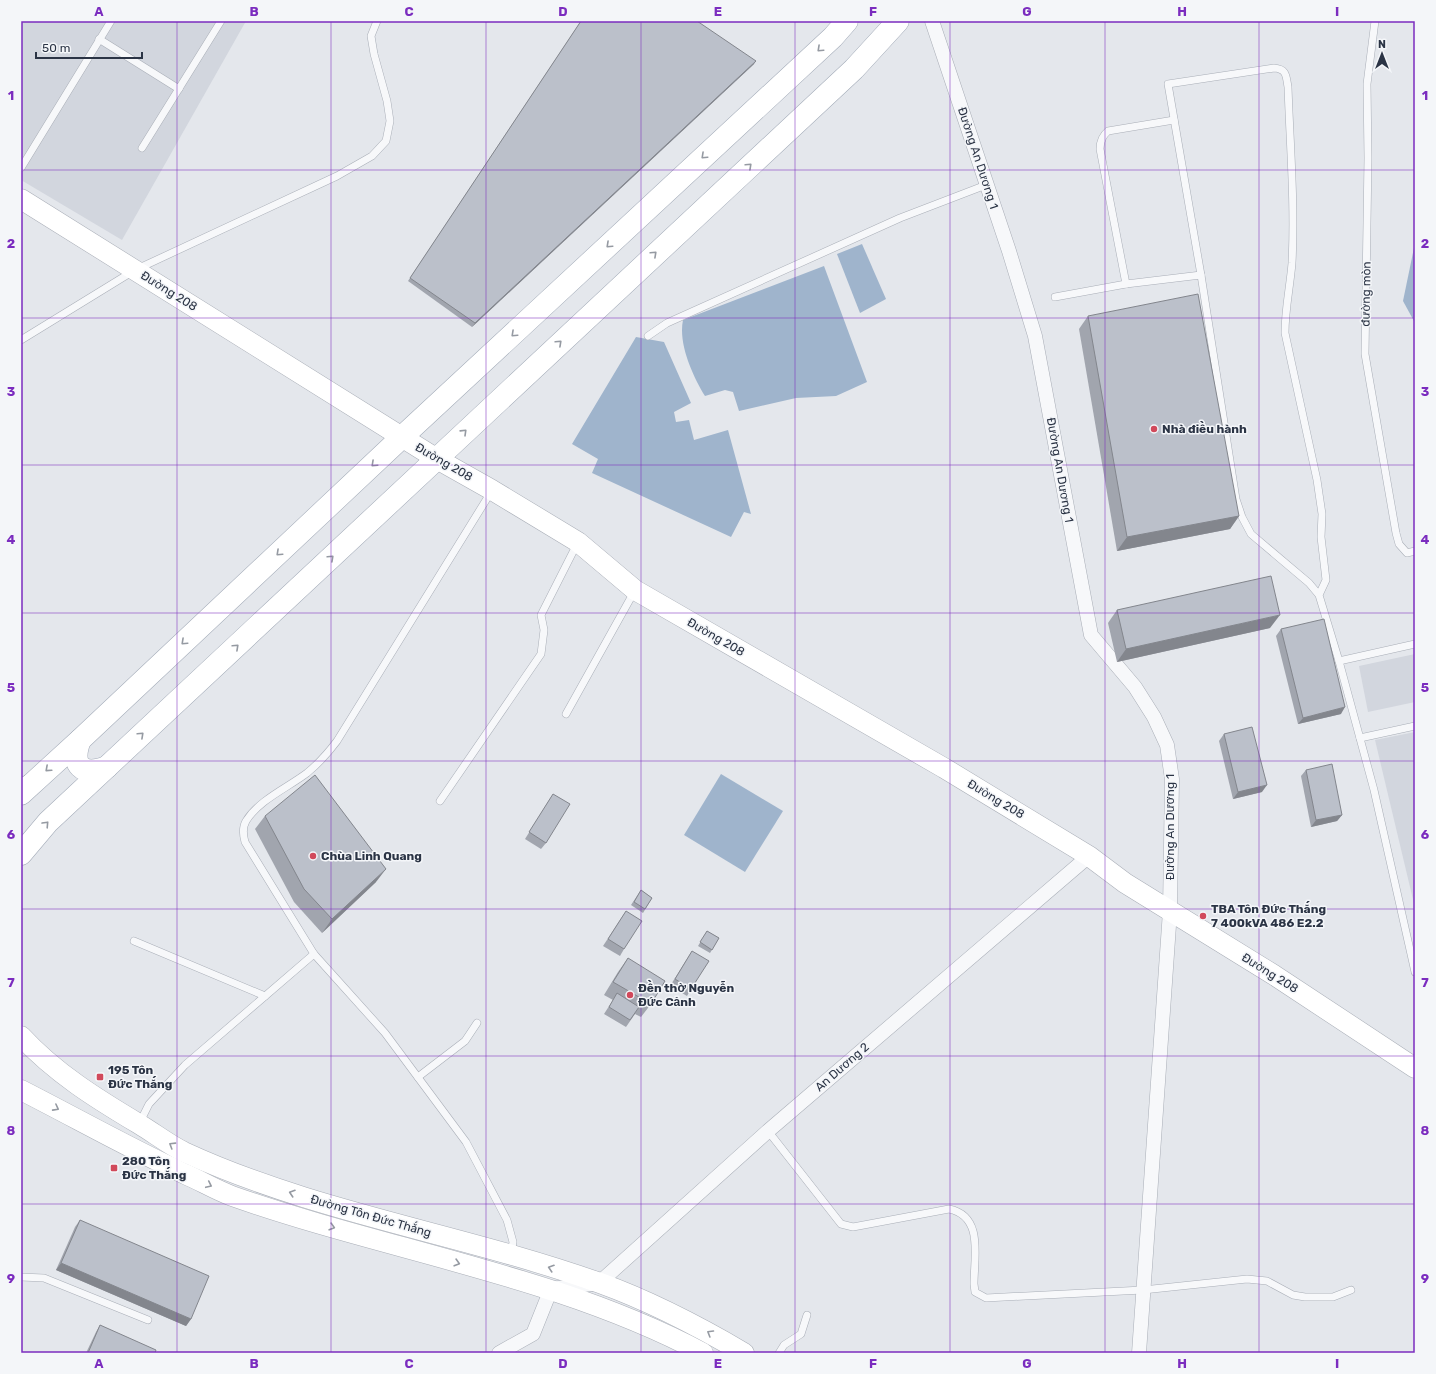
<svg xmlns="http://www.w3.org/2000/svg" width="1436" height="1374" font-family="Rubik,sans-serif">
  <rect width="100%" height="100%" fill="#e4e7ec"/>
  <g fill="#d2d6de">
    <polygon points="21,21 246,21 122,240 21,180"/>
    <polygon points="1415,654 1415,702 1368,712 1359,666"/>
    <polygon points="1415,732 1415,908 1375,740"/>
  </g>
  <g fill="#9fb4cc">
    <polygon points="1415,243 1415,323 1403,301"/>
    <polygon points="862,244 886,299 860,313 837,254"/>
    <path d="M824,266l43,116 -31,14 -40,2 -57,13 -6,-19 -8,-2 -20,6c-12,-20 -27,-52 -22,-76z"/>
    <polygon points="636,337 664,342 691,403 674,412 676,422 689,420 694,440 728,430 751,514 744,512 731,537 592,473 598,459 572,444"/>
    <polygon points="721,774 783,811 745,872 684,835"/>
  </g>
  <g fill="none" stroke-linecap="round" stroke-linejoin="round">
    <defs>
      <g id="lane">
        <polyline points="1375,21 1367,84 1368,158 1365,354 1396,533 1399,544 1407,553 1415,551"/>
        <polyline points="99,39 179,89"/>
        <polyline points="142,148 221,21"/>
        <polyline points="21,168 111,21"/>
        <path d="M1126,284l-26,-135c0,-8 2,-13 8,-18l66,-11"/>
        <polyline points="1055,297 1126,284 1201,275"/>
        <polyline points="648,336 667,323 900,218 986,185"/>
        <polyline points="21,340 135,270 337,176 372,156 386,141 390,121 387,101 374,54 371,36 377,21"/>
        <path d="M491,492l-154,249c-9,12 -19,23 -30,32 -20,15 -48,27 -61,48 -4,7 -3,14 -1,21l69,112 71,79 81,109 41,78 6,22 -2,12"/>
        <path d="M1319,595l7,-15 -5,-43 1,-23 -5,-34 -32,-147c0,-24 5,-46 7,-70 3,-58 -2,-118 -4,-176 -2,-11 -1,-18 -14,-19l-106,16 33,191 35,224 6,18 9,17 58,49 10,12 20,66 35,129 41,182"/>
        <polyline points="1339,661 1415,644"/>
        <polyline points="566,714 634,592"/>
        <polyline points="1360,738 1415,726"/>
        <polyline points="440,801 541,654 544,630 541,615 578,542"/>
        <polyline points="134,941 265,996"/>
        <polyline points="418,1077 465,1041 477,1023"/>
        <polyline points="140,1122 149,1104 185,1065 314,954"/>
        <path d="M768,1131l73,93 12,3 96,-18c35,7 25,48 25,75l1,8 11,6 157,-8 104,-11 20,2 26,14 12,2h28l18,-7"/>
        <polyline points="21,1277 44,1278 148,1320"/>
        <polyline points="779,1353 784,1345 801,1334 807,1315"/>
      </g>
      <g id="street">
        <polyline points="932,21 1009,251 1035,336 1091,635 1135,687 1154,717 1167,745 1172,779 1170,911 1139,1353"/>
        <polyline points="499,1353 533,1334 551,1289 599,1283 768,1131 1089,856"/>
      </g>
      <g id="secondary">
        <polyline points="21,199 437,459 492,490 578,542 635,590 944,768 1089,856 1125,883 1274,975 1415,1068"/>
        <path d="M21,1036c34,37 76,63 118,88 15,9 29,20 45,28 132,61 279,82 416,131 50,18 98,43 144,70"/>
        <path d="M21,1090c55,28 108,58 164,84 16,7 31,16 47,22 156,55 324,79 471,157"/>
      </g>
      <g id="primary">
        <path d="M80,740c-10,25 2,37 27,27"/>
        <polyline points="21,794 80,740 402,437 833,37 847,21"/>
        <polyline points="21,854 48,822 854,69 898,21"/>
      </g>
      <polyline id="highway" points="21,792 29,786"/>
    </defs>
    <use href="#lane" stroke="#a9aeb7" stroke-width="8"/>
    <use href="#street" stroke="#a9aeb7" stroke-width="15"/>
    <use href="#secondary" stroke="#a9aeb7" stroke-width="21"/>
    <use href="#primary" stroke="#a3abb8" stroke-width="23"/>
    <use href="#highway" stroke="#8b94a3" stroke-width="23"/>
    <use href="#lane" stroke="#f7f8fa" stroke-width="7"/>
    <use href="#street" stroke="#f7f8fa" stroke-width="14"/>
    <use href="#secondary" stroke="#fff" stroke-width="20"/>
    <use href="#primary" stroke="#fff" stroke-width="22"/>
    <use href="#highway" stroke="#fff" stroke-width="22"/>
  </g>
  <g fill="#a1a5ae">
    <polygon points="581,21 754,64 472,327 408,281"/>
    <polygon points="1088,316 1239,516 1230,529 1117,551 1079,329"/>
    <polygon points="1117,610 1270,628 1117,662 1108,623"/>
    <polygon points="1281,629 1341,714 1298,724 1276,636"/>
    <polygon points="1224,734 1262,792 1233,799 1219,741"/>
    <polygon points="1306,770 1342,815 1337,821 1311,827 1301,776"/>
    <polygon points="553,794 546,843 541,849 525,839"/>
    <polygon points="265,816 376,882 322,933 294,902 255,829"/>
    <polygon points="641,890 652,898 643,913 631,905"/>
    <polygon points="626,911 624,949 620,956 603,946"/>
    <polygon points="707,931 719,938 710,953 698,946"/>
    <polygon points="692,951 691,989 687,996 670,986"/>
    <polygon points="628,958 651,1004 641,1017 635,1014 626,1027 604,1014 613,1000 604,995 618,972"/>
    <polygon points="80,1220 191,1319 186,1326 56,1270 75,1227"/>
    <polygon points="100,1325 155,1353 86,1353 96,1332"/>
  </g>
  <g fill="#83868d">
    <polygon points="756,61 754,64 472,327 475,323"/>
    <polygon points="1239,516 1230,529 1117,551 1127,537"/>
    <polygon points="1280,615 1270,628 1117,662 1126,649"/>
    <polygon points="1345,707 1341,714 1298,724 1303,718"/>
    <polygon points="1267,785 1262,792 1233,799 1238,792"/>
    <polygon points="1342,815 1337,821 1311,827 1316,820"/>
    <polygon points="386,869 376,882 322,933 332,919"/>
    <polygon points="61,1263 191,1319 186,1326 56,1270"/>
  </g>
  <g fill="#bbc0ca" stroke="#83868d">
    <polygon points="581,21 697,21 756,61 475,323 410,278"/>
    <polygon points="1198,294 1239,516 1127,537 1088,316"/>
    <polygon points="1271,576 1280,615 1126,649 1117,610"/>
    <polygon points="1324,619 1345,707 1303,718 1281,629"/>
    <polygon points="1252,727 1267,785 1238,792 1224,734"/>
    <polygon points="1332,764 1342,815 1316,820 1306,770"/>
    <polygon points="315,775 386,869 332,919 304,889 265,816"/>
    <polygon points="553,794 570,804 546,843 529,832"/>
    <polygon points="641,890 652,898 645,909 634,902"/>
    <polygon points="626,911 642,921 624,949 608,939"/>
    <polygon points="707,931 719,938 712,950 700,942"/>
    <polygon points="692,951 709,961 691,989 675,979"/>
    <polygon points="628,958 665,981 651,1004 613,982"/>
    <polygon points="617,993 639,1007 630,1020 609,1007"/>
    <polygon points="80,1220 209,1276 191,1319 61,1263"/>
    <polygon points="100,1325 156,1350 155,1353 88,1353"/>
  </g>
  <defs><path id="oneway-chevron" d="M-2-3.5L2.5 0L-2 3.5" fill="none" stroke-width="1.6" stroke-linecap="round" stroke-linejoin="round"/></defs>
  <g stroke="#959aa2">
    <use href="#oneway-chevron" transform="translate(820 49) rotate(137)"/>
    <use href="#oneway-chevron" transform="translate(704 156) rotate(137)"/>
    <use href="#oneway-chevron" transform="translate(749 166) rotate(-43)"/>
    <use href="#oneway-chevron" transform="translate(609 245) rotate(137)"/>
    <use href="#oneway-chevron" transform="translate(654 254) rotate(-43)"/>
    <use href="#oneway-chevron" transform="translate(514 334) rotate(137)"/>
    <use href="#oneway-chevron" transform="translate(559 343) rotate(-43)"/>
    <use href="#oneway-chevron" transform="translate(464 432) rotate(-44)"/>
    <use href="#oneway-chevron" transform="translate(374 464) rotate(137)"/>
    <use href="#oneway-chevron" transform="translate(279 553) rotate(137)"/>
    <use href="#oneway-chevron" transform="translate(331 558) rotate(-43)"/>
    <use href="#oneway-chevron" transform="translate(184 642) rotate(137)"/>
    <use href="#oneway-chevron" transform="translate(236 647) rotate(-43)"/>
    <use href="#oneway-chevron" transform="translate(141 735) rotate(-43)"/>
    <use href="#oneway-chevron" transform="translate(48 769) rotate(138)"/>
    <use href="#oneway-chevron" transform="translate(46 824) rotate(-47)"/>
    <use href="#oneway-chevron" transform="translate(56 1108) rotate(28)"/>
    <use href="#oneway-chevron" transform="translate(172 1145) rotate(-148)"/>
    <use href="#oneway-chevron" transform="translate(209 1185) rotate(25)"/>
    <use href="#oneway-chevron" transform="translate(292 1193) rotate(-162)"/>
    <use href="#oneway-chevron" transform="translate(332 1227) rotate(16)"/>
    <use href="#oneway-chevron" transform="translate(457 1263) rotate(16)"/>
    <use href="#oneway-chevron" transform="translate(551 1268) rotate(-162)"/>
    <use href="#oneway-chevron" transform="translate(710 1333) rotate(-149)"/>
  </g>
  <path fill="none" stroke="#7b2cbf" stroke-width="1" stroke-opacity="0.55" d="M177,21v1332M331,21v1332M486,21v1332M641,21v1332M795,21v1332M950,21v1332M1105,21v1332M1259,21v1332M21,170h1394M21,318h1394M21,465h1394M21,613h1394M21,761h1394M21,909h1394M21,1056h1394M21,1204h1394"/>
  <g fill="#d1495b" stroke="#f4f6f9" stroke-width="1.5">
    <circle cx="1154" cy="429" r="4"/>
    <circle cx="313" cy="856" r="4"/>
    <circle cx="1203" cy="916" r="4"/>
    <circle cx="630" cy="995" r="4"/>
    <rect x="96" y="1073" width="8" height="8" rx="2"/>
    <rect x="110" y="1164" width="8" height="8" rx="2"/>
  </g>
  <g text-anchor="middle" dominant-baseline="central" stroke-width="3" stroke-linejoin="round" paint-order="stroke">
    <g font-size="12" fill="#2b3445" stroke="#f4f6f9">
      <text transform="translate(978 158) rotate(72)">Đường An Dương 1</text>
      <text transform="translate(169 291) rotate(32)">Đường 208</text>
      <text transform="translate(1366 294) rotate(-89)">đường mòn</text>
      <text transform="translate(444 462) rotate(30)">Đường 208</text>
      <text transform="translate(1060 470) rotate(80)">Đường An Dương 1</text>
      <text transform="translate(716 637) rotate(30)">Đường 208</text>
      <text transform="translate(996 799) rotate(31)">Đường 208</text>
      <text transform="translate(1170 827) rotate(-90)">Đường An Dương 1</text>
      <text transform="translate(1270 973) rotate(32)">Đường 208</text>
      <text transform="translate(842 1067) rotate(-41)">An Dương 2</text>
      <text transform="translate(371 1216) rotate(16)">Đường Tôn Đức Thắng</text>
    </g>
    <g font-size="12" font-weight="bold" fill="#2b3445" stroke="#f4f6f9" text-anchor="start">
      <text x="1162" y="429">Nhà điều hành</text>
      <text x="321" y="856">Chùa Linh Quang</text>
      <text x="1211" y="909">TBA Tôn Đức Thắng<tspan x="1211" dy="14">7 400kVA 486 E2.2</tspan></text>
      <text x="638" y="988">Đền thờ Nguyễn<tspan x="638" dy="14">Đức Cảnh</tspan></text>
      <text x="108" y="1070">195 Tôn<tspan x="108" dy="14">Đức Thắng</tspan></text>
      <text x="122" y="1161">280 Tôn<tspan x="122" dy="14">Đức Thắng</tspan></text>
    </g>
  </g>
  <rect width="1436" height="1374" fill="none" stroke="#f4f6f9" stroke-width="44"/>
  <g transform="translate(1382 54)" stroke="#f4f6f9" stroke-width="3" paint-order="stroke">
  <path d="M0-3L7 15L0 10L-7 15Z" fill="#2b3445"/>
  <text y="-6" font-size="11" font-weight="bold" text-anchor="middle" fill="#2b3445">N</text>
  </g>
  <path d="M36 52v6h106v-6" fill="none" stroke="#2b3445" stroke-width="2"/>
  <text x="42" y="52" font-size="12" fill="#2b3445" stroke="#f4f6f9" stroke-width="3" paint-order="stroke">50 m</text>
  <rect x="22" y="22" width="1392" height="1330" fill="none" stroke="#7b2cbf" stroke-width="1.5"/>
  <g font-size="13" text-anchor="middle" font-weight="bold" fill="#7b2cbf">
    <text x="99" y="16">A</text>
    <text x="254" y="16">B</text>
    <text x="409" y="16">C</text>
    <text x="563" y="16">D</text>
    <text x="718" y="16">E</text>
    <text x="873" y="16">F</text>
    <text x="1027" y="16">G</text>
    <text x="1182" y="16">H</text>
    <text x="1337" y="16">I</text>
    <text x="11" y="100">1</text>
    <text x="1425" y="100">1</text>
    <text x="11" y="248">2</text>
    <text x="1425" y="248">2</text>
    <text x="11" y="396">3</text>
    <text x="1425" y="396">3</text>
    <text x="11" y="544">4</text>
    <text x="1425" y="544">4</text>
    <text x="11" y="692">5</text>
    <text x="1425" y="692">5</text>
    <text x="11" y="839">6</text>
    <text x="1425" y="839">6</text>
    <text x="11" y="987">7</text>
    <text x="1425" y="987">7</text>
    <text x="11" y="1135">8</text>
    <text x="1425" y="1135">8</text>
    <text x="11" y="1283">9</text>
    <text x="1425" y="1283">9</text>
    <text x="99" y="1368">A</text>
    <text x="254" y="1368">B</text>
    <text x="409" y="1368">C</text>
    <text x="563" y="1368">D</text>
    <text x="718" y="1368">E</text>
    <text x="873" y="1368">F</text>
    <text x="1027" y="1368">G</text>
    <text x="1182" y="1368">H</text>
    <text x="1337" y="1368">I</text>
  </g>
</svg>
